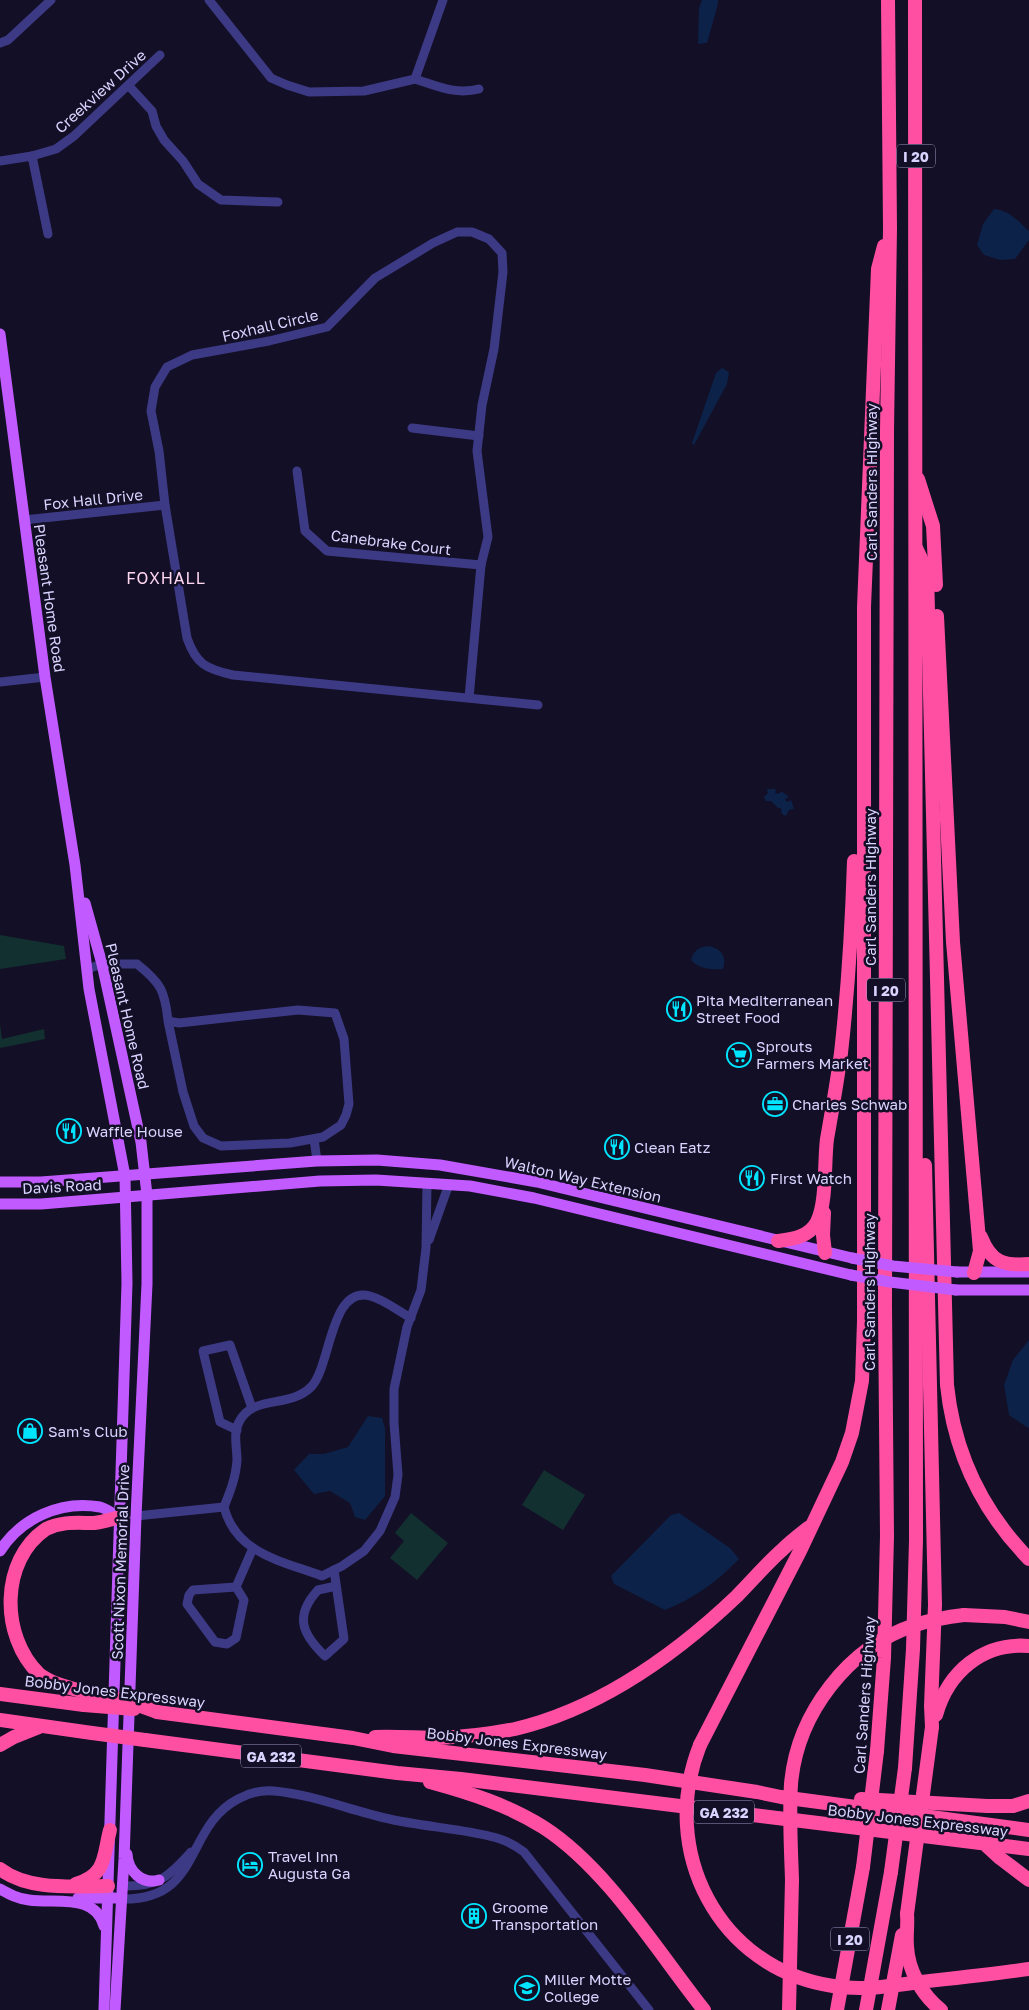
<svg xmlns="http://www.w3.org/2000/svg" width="1029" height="2010" font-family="'Golos Text',sans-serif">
  <rect width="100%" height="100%" fill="#130f26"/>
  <g fill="#12302f">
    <polygon points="0,935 64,946 66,959 0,969"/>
    <polygon points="0,1024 2,1039 44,1029 45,1039 0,1048"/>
    <polygon points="544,1470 585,1495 563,1530 522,1505"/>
    <polygon points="411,1513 448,1543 417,1580 390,1558 404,1541 395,1533"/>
  </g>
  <g fill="#0c2248">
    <polygon points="702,0 718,0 718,4 707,43 698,44 699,8"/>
    <path d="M994,209c15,1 24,12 35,22v9l-14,19 -15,1 -16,-5 -7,-10 6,-21z"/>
    <polygon points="722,368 729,372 727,384 694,445 692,443 716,373"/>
    <polygon points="767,789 776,789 775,793 779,794 781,791 789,797 785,799 787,802 791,800 794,809 789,810 786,816 782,814 781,808 778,808 771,801 766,801 764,797 768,793"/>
    <path d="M710,946c12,4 17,11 13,23 -12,1 -24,0 -32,-9 3,-11 9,-13 19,-14z"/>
    <polygon points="1029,1340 1029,1427 1028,1428 1009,1415 1004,1385 1013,1360"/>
    <polygon points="368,1416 382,1418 385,1428 385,1496 365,1520 355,1517 350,1503 330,1491 314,1494 294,1470 309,1454 324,1454 348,1447"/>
    <path d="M679,1513l51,35 9,11c-21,22 -46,40 -74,51l-51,-26 -3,-8 60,-61z"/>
  </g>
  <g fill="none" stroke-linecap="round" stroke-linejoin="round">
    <g stroke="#3d3a85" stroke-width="9">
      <polyline points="209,0 271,78 287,85 309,92 364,91 415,79 443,0"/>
      <polyline points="0,43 8,40 51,0"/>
      <path d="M415,79c22,7 40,16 64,10"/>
      <polyline points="129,86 152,111 156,126 164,140 183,161 198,184 221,200 278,202"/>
      <polyline points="32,156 48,234"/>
      <polyline points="0,161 32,156 56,149 74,136 160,55"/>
      <polyline points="412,428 479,436"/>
      <polyline points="297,471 305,531 327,551 481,565"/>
      <polyline points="24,520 165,505"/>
      <polyline points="0,682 45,677"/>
      <path d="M469,698l12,-133 7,-28 -11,-86 5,-46 12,-56 9,-77 -1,-19 -13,-14 -17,-7h-15l-24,11 -58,35 -48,49 -58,14 -77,14 -25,12 -12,20 -4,24 8,40 6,54 22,133c9,26 19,31 46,37l305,30"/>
      <path d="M87,969l15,-5h35c24,19 28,27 31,57l11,2 119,-13 37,3 9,26 5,65 -3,11 -5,10 -18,12 -33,6 -69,3 -18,-8 -9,-12 -11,-34 -15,-71"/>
      <polyline points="314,1139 317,1161"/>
      <polyline points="429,1240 449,1184"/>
      <polyline points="237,1430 220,1422 203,1351 230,1345 252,1408"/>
      <path d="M224,1507c12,47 58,54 98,69l20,-10 22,-15 16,-20 15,-34 3,-22 -4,-52v-34l13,-62 14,-37 5,-42 1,-65"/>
      <path d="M224,1507c6,-15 12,-30 13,-47 0,-12 -4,-27 2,-38 14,-28 50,-13 72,-35 20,-20 19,-102 59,-91 15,4 28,15 41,22"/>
      <polyline points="136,1516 224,1507"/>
      <path d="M334,1570l10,69 -19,17c-23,-22 -31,-40 -7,-66l18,-4"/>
      <polyline points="236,1587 244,1600 236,1638 227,1644 215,1642 187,1604 189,1595 193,1590 236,1587 253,1548"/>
      <path d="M122,1886c35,1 46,-8 69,-34"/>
      <path d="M121,1899c82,2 62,-71 117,-100 11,-6 23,-9 36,-8 36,3 76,19 111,27 37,9 76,10 112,20 10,3 19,8 27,14l125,158"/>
    </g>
    <g stroke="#c25bff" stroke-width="11">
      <polyline points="0,334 45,677 75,865 89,989 125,1176 127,1283 104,2010"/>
      <polyline points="85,903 102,964 141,1142 147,1195 147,1284 136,1516 124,1859 115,2010"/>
      <polyline points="0,1182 41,1182 317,1161 377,1160 440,1165 537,1182 852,1258"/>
      <polyline points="0,1204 41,1204 320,1181 376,1180 470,1186 534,1198 851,1275"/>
      <polyline points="957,1272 1029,1272"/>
      <polyline points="956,1290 1029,1290"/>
      <path d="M0,1551c21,-33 61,-51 100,-44 9,2 15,11 25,10"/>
      <path d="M127,1854c1,17 15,31 32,26"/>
      <path d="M0,1889c9,5 18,10 29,11 27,4 66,-7 75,26"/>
      <polyline points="78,1898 115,1898"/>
    </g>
    <g stroke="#ff4fa3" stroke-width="14">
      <polyline points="918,479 933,526 936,585"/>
      <path d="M916,548l11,23 20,814c7,67 35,126 82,174"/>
      <polyline points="937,616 953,942 980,1251 974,1273"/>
      <polyline points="925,1165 935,1605 931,1706 932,1727"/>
      <polyline points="824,1213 823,1235 825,1253"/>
      <path d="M981,1237c10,25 22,29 48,27"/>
      <path d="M778,1241c15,-2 31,-4 39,-19 10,-20 7,-60 10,-83 5,-28 10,-57 14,-86 7,-63 11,-128 13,-192"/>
      <polyline points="964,1615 1005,1617 1029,1622"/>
      <path d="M85,1692c-15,-4 -33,-8 -46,-18 -39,-38 -39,-114 7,-145 16,-8 31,-6 48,-6 9,-1 18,-4 26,-6"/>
      <polyline points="0,1694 84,1705"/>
      <polyline points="157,1712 353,1738 393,1746 645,1775 757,1792 781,1797 1029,1830"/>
      <path d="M936,1715c12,-43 47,-73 93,-69"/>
      <polyline points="0,1720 92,1733"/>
      <path d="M375,1737c21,-1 43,1 64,1 25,-1 51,-4 76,-9 84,-20 160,-74 222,-133 15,-15 29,-32 45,-46 8,-8 17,-15 26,-22"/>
      <polyline points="145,1740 397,1773 461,1779 1029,1849"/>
      <polyline points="0,1745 14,1737 39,1727"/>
      <polyline points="700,1745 800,1551 842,1462 852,1433 862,1381 864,1321 864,607 878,269 884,246"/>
      <polyline points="877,1751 884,1658 887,1536 885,1306 887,431 890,228 888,0"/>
      <polyline points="905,1768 913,1649 916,1540 915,0"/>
      <path d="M430,1782c40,11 78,23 113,45 64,41 114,124 161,183"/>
      <polyline points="861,1799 987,1806 1013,1806 1029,1801"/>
      <polyline points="987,1846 1000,1858 1029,1880"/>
      <path d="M0,1869c29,22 73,17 108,17"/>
      <path d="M76,1884c31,-10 27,-27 34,-54"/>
      <path d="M907,1914c1,11 -1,21 0,32 1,24 15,49 34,64"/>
      <polyline points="789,2010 792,1880"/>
      <polyline points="837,2010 863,1867"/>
      <polyline points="866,2010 891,1872"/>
      <polyline points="888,2010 902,1935"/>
    </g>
    <g stroke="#c25bff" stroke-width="11">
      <polyline points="852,1258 893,1266 957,1272"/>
      <polyline points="851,1275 890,1282 956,1290"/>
    </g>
    <g stroke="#ff4fa3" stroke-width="14">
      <polyline points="85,1692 124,1700 157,1712"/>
      <polyline points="84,1705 134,1709"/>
      <polyline points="92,1733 145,1740"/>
      <path d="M700,1745c-42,105 18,224 133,241 30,5 57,0 87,-4 36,-4 73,-8 109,-13"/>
      <polyline points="863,1867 877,1751"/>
      <polyline points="891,1872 905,1768"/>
      <path d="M792,1880c-1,-32 -3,-64 -1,-96 6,-70 57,-137 124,-159 16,-5 32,-8 49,-10"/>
      <polyline points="907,1914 932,1727"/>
    </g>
  </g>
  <defs>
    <symbol id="restaurant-ring" viewBox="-11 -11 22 22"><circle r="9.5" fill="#130f26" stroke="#00e5ff" stroke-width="1.5"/><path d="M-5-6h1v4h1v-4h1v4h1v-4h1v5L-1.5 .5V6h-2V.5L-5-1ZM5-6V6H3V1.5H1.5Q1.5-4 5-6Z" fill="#00e5ff"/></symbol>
    <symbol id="supermarket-ring" viewBox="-11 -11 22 22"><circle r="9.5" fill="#130f26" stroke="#00e5ff" stroke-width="1.5"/><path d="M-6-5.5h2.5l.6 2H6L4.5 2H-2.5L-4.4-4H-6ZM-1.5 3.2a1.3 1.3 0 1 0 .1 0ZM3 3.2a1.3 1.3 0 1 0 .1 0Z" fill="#00e5ff"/></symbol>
    <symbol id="office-ring" viewBox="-11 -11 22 22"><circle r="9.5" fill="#130f26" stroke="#00e5ff" stroke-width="1.5"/><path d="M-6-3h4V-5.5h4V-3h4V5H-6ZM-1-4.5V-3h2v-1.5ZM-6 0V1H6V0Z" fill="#00e5ff"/></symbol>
    <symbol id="shop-ring" viewBox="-11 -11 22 22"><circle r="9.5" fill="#130f26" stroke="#00e5ff" stroke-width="1.5"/><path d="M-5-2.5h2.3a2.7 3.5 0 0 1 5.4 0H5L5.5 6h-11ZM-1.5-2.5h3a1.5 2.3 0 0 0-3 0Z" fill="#00e5ff"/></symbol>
    <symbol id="hotel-ring" viewBox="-11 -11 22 22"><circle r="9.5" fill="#130f26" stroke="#00e5ff" stroke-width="1.5"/><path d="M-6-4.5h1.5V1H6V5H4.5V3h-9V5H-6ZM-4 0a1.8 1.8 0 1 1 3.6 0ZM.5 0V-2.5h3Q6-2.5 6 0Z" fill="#00e5ff"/></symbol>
    <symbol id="building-ring" viewBox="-11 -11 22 22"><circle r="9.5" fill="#130f26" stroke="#00e5ff" stroke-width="1.5"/><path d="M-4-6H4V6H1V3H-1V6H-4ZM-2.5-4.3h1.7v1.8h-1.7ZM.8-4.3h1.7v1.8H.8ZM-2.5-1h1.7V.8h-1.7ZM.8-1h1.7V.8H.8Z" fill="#00e5ff"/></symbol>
    <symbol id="university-ring" viewBox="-11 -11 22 22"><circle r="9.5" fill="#130f26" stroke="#00e5ff" stroke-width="1.5"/><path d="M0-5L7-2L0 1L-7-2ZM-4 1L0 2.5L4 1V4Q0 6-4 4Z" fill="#00e5ff"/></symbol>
  </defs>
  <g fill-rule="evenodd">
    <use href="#restaurant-ring" x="665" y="995" width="28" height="28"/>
    <use href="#supermarket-ring" x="725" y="1041" width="28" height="28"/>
    <use href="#office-ring" x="761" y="1090" width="28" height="28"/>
    <use href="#restaurant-ring" x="55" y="1117" width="28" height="28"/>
    <use href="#restaurant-ring" x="603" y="1133" width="28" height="28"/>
    <use href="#restaurant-ring" x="738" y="1164" width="28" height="28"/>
    <use href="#shop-ring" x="16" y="1417" width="28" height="28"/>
    <use href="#hotel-ring" x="236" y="1851" width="28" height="28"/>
    <use href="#building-ring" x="460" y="1902" width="28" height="28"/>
    <use href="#university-ring" x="513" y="1974" width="28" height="28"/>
  </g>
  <g text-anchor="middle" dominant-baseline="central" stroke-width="5" stroke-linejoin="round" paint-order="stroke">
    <g fill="#130f26" stroke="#9e99be" stroke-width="1">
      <rect x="897" y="144.5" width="38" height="23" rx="4"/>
      <rect x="867" y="978.5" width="38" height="23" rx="4"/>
      <rect x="241" y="1744.5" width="60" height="23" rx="4"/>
      <rect x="694" y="1800.5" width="60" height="23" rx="4"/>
      <rect x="831" y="1927.5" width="38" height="23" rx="4"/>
    </g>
    <g font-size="14" font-weight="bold" fill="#d9d4ff">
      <text x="916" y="156">I 20</text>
      <text x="886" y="990">I 20</text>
      <text x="271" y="1756">GA 232</text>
      <text x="724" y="1812">GA 232</text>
      <text x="850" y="1939">I 20</text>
    </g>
    <g font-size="15" fill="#d9d4ff" stroke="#130f26">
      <text transform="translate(100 91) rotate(-42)">Creekview Drive</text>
      <text transform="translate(270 325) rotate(-13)">Foxhall Circle</text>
      <text transform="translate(871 482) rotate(-90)">Carl Sanders Highway</text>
      <text transform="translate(93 499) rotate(-6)">Fox Hall Drive</text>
      <text transform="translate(391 542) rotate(7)">Canebrake Court</text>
      <text transform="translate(50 598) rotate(82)">Pleasant Home Road</text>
      <text transform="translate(870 887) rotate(-90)">Carl Sanders Highway</text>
      <text transform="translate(128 1016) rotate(77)">Pleasant Home Road</text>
      <text transform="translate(583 1179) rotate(13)">Walton Way Extension</text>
      <text transform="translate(62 1186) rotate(-3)">Davis Road</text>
      <text transform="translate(869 1292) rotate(-90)">Carl Sanders Highway</text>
      <text transform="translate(120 1562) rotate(-88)">Scott Nixon Memorial Drive</text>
      <text transform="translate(115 1691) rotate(7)">Bobby Jones Expressway</text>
      <text transform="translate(864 1695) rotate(-86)">Carl Sanders Highway</text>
      <text transform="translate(517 1743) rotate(7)">Bobby Jones Expressway</text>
      <text transform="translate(918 1820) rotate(7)">Bobby Jones Expressway</text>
    </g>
    <g font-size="15" fill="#d9d4ff" stroke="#130f26" text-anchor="start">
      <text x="696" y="1000">Pita Mediterranean<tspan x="696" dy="17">Street Food</tspan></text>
      <text x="756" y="1046">Sprouts<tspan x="756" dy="17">Farmers Market</tspan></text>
      <text x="792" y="1104">Charles Schwab</text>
      <text x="86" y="1131">Waffle House</text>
      <text x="634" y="1147">Clean Eatz</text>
      <text x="770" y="1178">First Watch</text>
      <text x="48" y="1431">Sam's Club</text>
      <text x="268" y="1856">Travel Inn<tspan x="268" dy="17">Augusta Ga</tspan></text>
      <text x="492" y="1907">Groome<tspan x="492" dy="17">Transportation</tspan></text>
      <text x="544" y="1979">Miller Motte<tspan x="544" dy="17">College</tspan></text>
    </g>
    <g font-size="16" letter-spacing="1" fill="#ffd6f0" stroke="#130f26">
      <text x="166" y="578">FOXHALL</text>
    </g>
  </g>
</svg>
